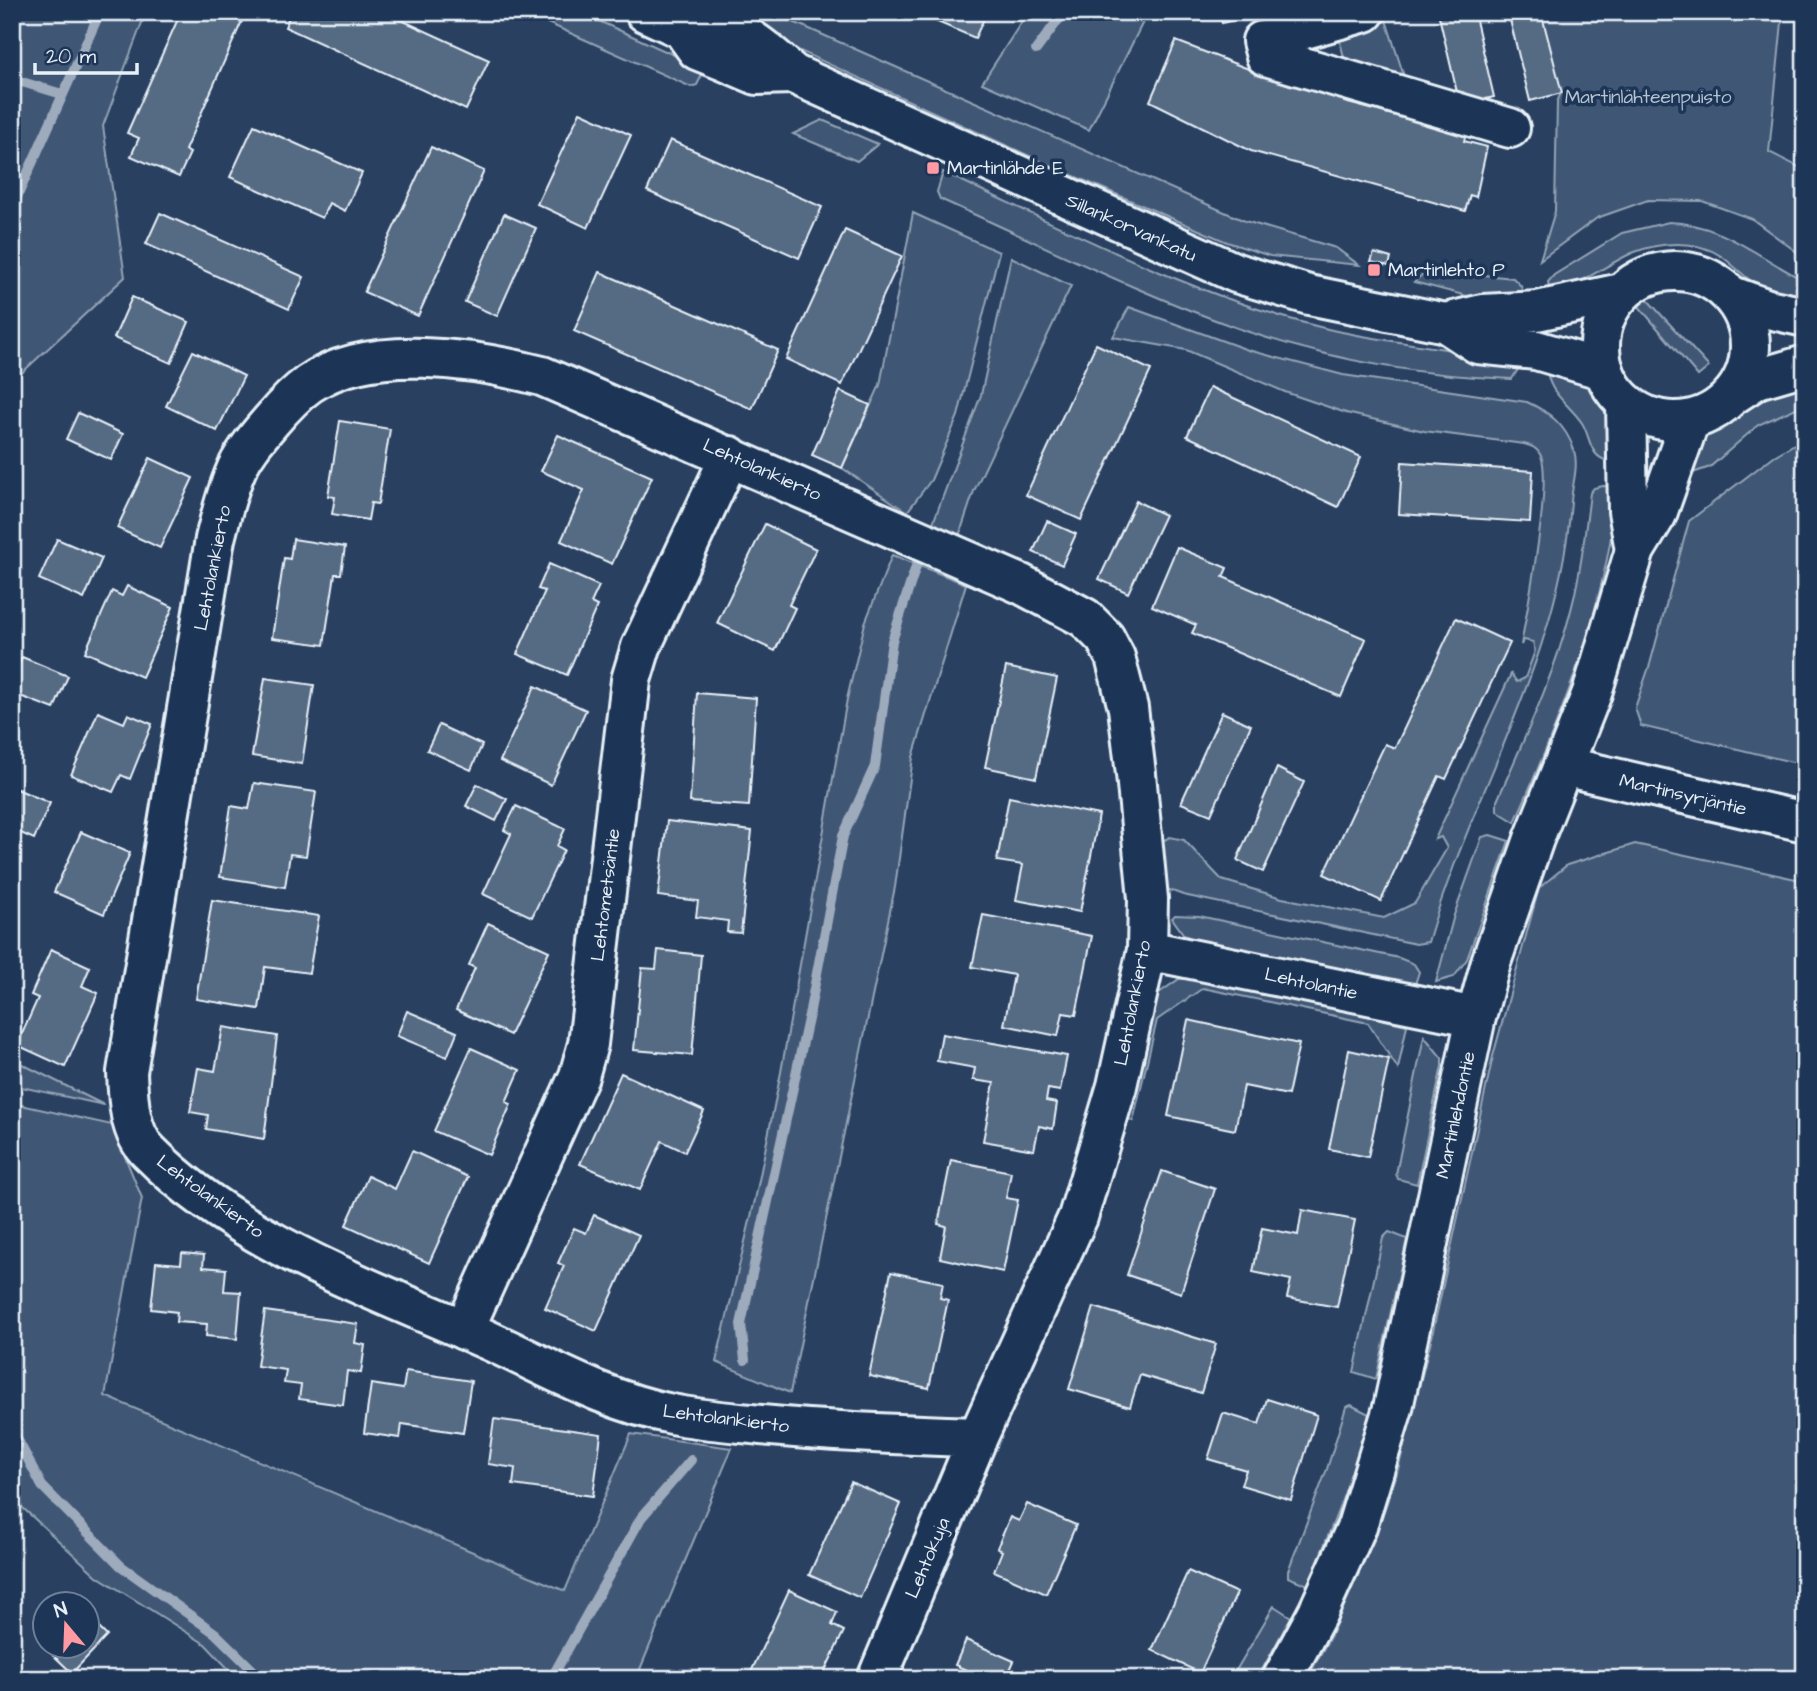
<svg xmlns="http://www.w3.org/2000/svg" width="1817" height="1691" font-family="'Architects Daughter',sans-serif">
  <rect width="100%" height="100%" fill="#294061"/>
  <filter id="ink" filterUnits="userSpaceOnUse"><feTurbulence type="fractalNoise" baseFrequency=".0143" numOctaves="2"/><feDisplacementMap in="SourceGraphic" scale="14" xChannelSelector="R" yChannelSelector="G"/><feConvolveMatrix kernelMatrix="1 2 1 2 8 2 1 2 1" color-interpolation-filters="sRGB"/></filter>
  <g filter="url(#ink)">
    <g fill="#415774" stroke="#94a4b6" stroke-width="2">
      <polygon points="12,12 146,12 103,126 125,277 12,382"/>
      <polygon points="523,12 579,12 705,69 697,85 691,87"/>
      <polygon points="760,12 769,12 805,27 1245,221 1336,248 1359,265 1270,256 1227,242 1060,170 748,27"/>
      <polygon points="1028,12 1148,12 1089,130 982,83"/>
      <polygon points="1541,12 1783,12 1769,152 1805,170 1805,258 1752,219 1702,201 1648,200 1597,218 1540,260 1555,211 1557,102 1561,93"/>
      <polygon points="1386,20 1403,73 1384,78 1346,65 1338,34"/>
      <polygon points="822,120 878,144 857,161 793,134"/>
      <path d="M943,172c125,58 251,125 385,157 64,15 131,19 194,34l-10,16c-89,-3 -181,-19 -266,-48 -105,-36 -205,-87 -306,-132l-3,-7z"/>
      <polygon points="913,213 999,252 958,416 931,480 907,512 842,468 880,385"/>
      <path d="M1669,222c52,1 91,36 136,59v22c-15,-5 -33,-8 -46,-16 -14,-9 -25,-22 -38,-31 -26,-17 -61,-14 -89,-3 -28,13 -51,32 -82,41l-2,-12 6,-7 68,-42z"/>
      <polygon points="1011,257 1071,286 974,491 959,536 933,523 981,395"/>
      <polygon points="1436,270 1513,278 1521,286 1524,298 1482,300 1414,282 1424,273"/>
      <polygon points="1645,297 1709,367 1698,376 1637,304"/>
      <path d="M1129,307l119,43 95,25 184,27c22,10 39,23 47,48 5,18 -2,34 -3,52 -11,157 -100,292 -143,440l-12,2 -233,-49 -19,-7 -4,-46 10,-5 14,3 38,40 60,18 102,20 31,-15 32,-55 -6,-11 -6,2 76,-165 6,8 8,-4 10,-27 -2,-9 -9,-2 -3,5c6,-34 31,-163 20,-189 -4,-8 -9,-10 -17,-12l-100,-13 -78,-18 -61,-21 -99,-42 -73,-13z"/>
      <path d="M1547,364c55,21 62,42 69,99 -8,-2 -15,-3 -20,-9 -7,-8 -8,-22 -14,-31 -15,-22 -36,-30 -35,-59z"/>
      <polygon points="1805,380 1805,404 1758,425 1710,467 1690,474 1694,446 1723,419 1738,407"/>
      <polygon points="1805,438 1805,765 1641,726 1635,708 1650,664 1689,521 1774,456"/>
      <path d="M1603,486l15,1c-12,121 -55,225 -103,335l-18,-11v-10c27,-62 57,-125 74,-191 10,-38 14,-77 19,-117l4,-5z"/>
      <polygon points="892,555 966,584 913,757 895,887 790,1393 716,1362 755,1200 781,1072 847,699 865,623"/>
      <polygon points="1490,835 1509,841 1467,959 1454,977 1436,982 1454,915 1482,837"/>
      <polygon points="1635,844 1805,881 1805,1679 1307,1679 1331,1635 1374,1540 1397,1473 1431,1340 1493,1056 1539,888 1567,865"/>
      <polygon points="1175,915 1199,916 1399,958 1414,964 1419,972 1414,987 1199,942 1184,935 1172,918"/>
      <polygon points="1194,977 1407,1025 1398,1069 1368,1023 1203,988 1157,1020 1133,1121 1125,1119 1156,995 1179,979"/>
      <polygon points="1424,1036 1442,1058 1442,1066 1417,1184 1398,1179 1396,1174"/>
      <polygon points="12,1059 104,1105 12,1085"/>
      <polygon points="12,1103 112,1125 142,1198 105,1396 565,1591 631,1434 732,1448 636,1679 238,1679 205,1644 97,1576 12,1498"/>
      <polygon points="1389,1232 1407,1239 1376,1379 1354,1372 1383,1238"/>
      <path d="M1351,1405l18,9c-14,59 -38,115 -61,171l-20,-8v-6l39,-102 19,-62z"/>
      <polygon points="1274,1606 1291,1617 1257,1679 1231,1679"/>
    </g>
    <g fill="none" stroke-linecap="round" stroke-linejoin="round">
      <g stroke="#9dabbd" stroke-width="10">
        <polyline points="1036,50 1064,12"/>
        <polyline points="12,79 62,94"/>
        <polyline points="12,208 100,12"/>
        <polyline points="745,1360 741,1324 810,1010 843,836 875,766 892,641 918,560"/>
        <polyline points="12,1429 42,1486 121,1566 215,1633 262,1679"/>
        <polyline points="551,1679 641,1518 691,1460"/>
      </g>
    </g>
    <g fill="#556a83" stroke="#e8f1f8" stroke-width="2">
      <polygon points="181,12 246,12 185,150 190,153 179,177 131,156 139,138 127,133"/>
      <polygon points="291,12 384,12 489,60 466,110 285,27"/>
      <polygon points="914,12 987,12 975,38"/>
      <polygon points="1219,12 1264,12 1222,23"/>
      <polygon points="1438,12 1474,12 1494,97 1460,105"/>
      <polygon points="1508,12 1541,12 1562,93 1530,101"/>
      <polygon points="1176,41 1290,85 1291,72 1346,86 1344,102 1466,134 1464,141 1487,147 1476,197 1470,195 1465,211 1251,151 1150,101"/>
      <polygon points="580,112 631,135 588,228 537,204"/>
      <polygon points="254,125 362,173 345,211 329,203 322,218 230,177"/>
      <polygon points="670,140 822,207 799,258 647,191"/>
      <polygon points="431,147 484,171 418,316 364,292"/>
      <polygon points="160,213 304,277 289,309 146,244"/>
      <polygon points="504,214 536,228 497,316 465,302"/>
      <polygon points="845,230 902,256 842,385 786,359"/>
      <polygon points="1374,253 1391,258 1389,266 1371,262"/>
      <polygon points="600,272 778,350 752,409 574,331"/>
      <polygon points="132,297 189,322 171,363 114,338"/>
      <polygon points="1096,344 1151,370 1081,520 1026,495"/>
      <polygon points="193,351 244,376 217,431 166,406"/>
      <polygon points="1210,387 1361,457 1338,507 1187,436"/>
      <polygon points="840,391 870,405 842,468 812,455"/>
      <polygon points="78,413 123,434 111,460 66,439"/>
      <polygon points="340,421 390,429 378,504 371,503 368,520 332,514 335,497 328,496"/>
      <polygon points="558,435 652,477 612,564 561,541 584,490 541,471"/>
      <polygon points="150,458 193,478 160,548 117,528"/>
      <polygon points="1402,462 1533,471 1530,522 1399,514"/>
      <polygon points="1136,501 1165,515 1128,593 1099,579"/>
      <polygon points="1047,521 1076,534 1062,565 1033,552"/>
      <polygon points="765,524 816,549 789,605 795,608 775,651 717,623"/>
      <polygon points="57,539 102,558 84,599 39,579"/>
      <polygon points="293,539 345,547 341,574 335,574 324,645 272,638 284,558 290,559"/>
      <polygon points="1177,547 1227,568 1223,577 1366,639 1341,697 1192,633 1196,625 1152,606"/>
      <polygon points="549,564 599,586 591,603 597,606 567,675 517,654 545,591 538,589"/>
      <polygon points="127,586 173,607 142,677 85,652 112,591 122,596"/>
      <polygon points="1456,618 1510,643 1446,779 1439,776 1381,901 1324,874 1385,744 1395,748"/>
      <polygon points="22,657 68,676 54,709 12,693 12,681"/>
      <polygon points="1006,667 1057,678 1036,778 985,767"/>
      <polygon points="265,678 314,685 302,764 252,756"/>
      <polygon points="535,686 586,710 551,785 500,761"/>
      <polygon points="697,693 756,698 749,806 690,802"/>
      <polygon points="98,712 124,723 128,714 152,724 130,779 121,775 113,792 71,775"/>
      <polygon points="1222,712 1251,725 1211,815 1181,803"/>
      <polygon points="439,725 482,745 471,770 427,750"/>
      <polygon points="1277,768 1304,782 1263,872 1237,860"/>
      <polygon points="254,783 316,792 306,856 290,854 285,887 220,877 231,806 249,809"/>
      <polygon points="477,784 507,799 496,821 466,806"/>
      <polygon points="12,787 50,803 34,839 12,829"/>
      <polygon points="1009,797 1099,815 1080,912 1016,900 1023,865 997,861"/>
      <polygon points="516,806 565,829 557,846 564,850 532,917 483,894 511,834 504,830"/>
      <polygon points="667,821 752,831 741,933 727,932 728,921 696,917 698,901 658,896"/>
      <polygon points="81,832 130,853 104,914 54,892"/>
      <polygon points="212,900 319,916 309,973 265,967 259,1009 196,999"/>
      <polygon points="12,914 21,918 12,938"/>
      <polygon points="983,915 1092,936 1076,1015 1063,1013 1058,1036 1004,1025 1014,975 972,967"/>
      <polygon points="488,923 549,951 510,1035 456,1010 475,968 469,965"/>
      <polygon points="51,949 90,967 82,986 98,993 65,1067 17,1045 38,998 31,995"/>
      <polygon points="658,950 701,955 692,1055 634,1050 642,968 656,969"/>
      <polygon points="407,1011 457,1032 447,1057 397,1036"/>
      <polygon points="1188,1020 1299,1044 1288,1095 1244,1086 1235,1130 1168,1116"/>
      <polygon points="223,1027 277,1036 264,1139 206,1129 208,1115 190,1112 198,1068 215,1071"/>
      <polygon points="942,1034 1067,1056 1060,1091 1048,1089 1046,1101 1057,1103 1053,1129 1039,1126 1034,1150 983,1141 994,1083 973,1080 975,1068 937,1061"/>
      <polygon points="471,1048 520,1070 506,1102 511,1104 489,1155 434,1131"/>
      <polygon points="1349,1050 1389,1059 1368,1157 1329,1149"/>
      <polygon points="621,1073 704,1111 685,1152 662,1141 640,1190 580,1164"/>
      <polygon points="412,1151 468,1177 429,1263 346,1225 368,1176 395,1189"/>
      <polygon points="951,1160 1011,1172 1006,1198 1018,1200 1003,1272 940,1258 946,1226 938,1224"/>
      <polygon points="1162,1171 1215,1189 1181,1293 1127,1275"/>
      <polygon points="1302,1210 1355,1220 1337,1307 1287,1298 1291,1280 1253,1272 1262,1228 1298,1235"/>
      <polygon points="594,1215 639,1235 596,1331 545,1308 564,1266 558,1263 574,1228 586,1233"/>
      <polygon points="182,1253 204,1255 203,1267 226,1269 224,1291 241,1292 237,1339 206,1336 207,1324 176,1322 177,1312 151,1309 156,1262 181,1264"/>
      <polygon points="891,1272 943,1283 940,1298 948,1300 929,1388 869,1376"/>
      <polygon points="1094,1307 1216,1344 1201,1393 1140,1375 1130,1407 1069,1389"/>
      <polygon points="265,1311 358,1324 355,1343 365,1345 361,1373 347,1371 343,1405 299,1399 301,1385 284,1383 286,1370 257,1366"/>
      <polygon points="406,1371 471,1381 463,1433 402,1424 400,1438 364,1433 371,1384 403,1389"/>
      <polygon points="1267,1399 1317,1415 1291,1500 1241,1485 1246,1470 1208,1459 1223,1413 1259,1424"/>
      <polygon points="494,1419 601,1434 593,1496 513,1485 515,1468 488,1464"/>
      <polygon points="851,1482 901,1504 860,1598 809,1575"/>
      <polygon points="1027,1504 1076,1525 1046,1594 994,1571 1002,1551 997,1548 1010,1517 1019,1521"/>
      <polygon points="1188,1571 1237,1593 1200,1673 1152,1650"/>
      <polygon points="789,1590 837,1612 832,1625 844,1631 821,1679 765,1679 751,1672"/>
      <polygon points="88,1617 107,1636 72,1673 51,1653 57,1646 88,1646"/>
      <polygon points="966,1640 1014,1661 1006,1679 986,1679 955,1665"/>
    </g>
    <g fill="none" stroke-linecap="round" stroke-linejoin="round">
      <defs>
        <g id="minor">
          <polyline points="1365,12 1262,41 1266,56 1510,128"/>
          <polyline points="1626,403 1628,511 1635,550"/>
          <polyline points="1563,766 1805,822"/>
          <polyline points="1147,950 1476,1017"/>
          <polyline points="464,1330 579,1076 588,1044 631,680 641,647 730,456"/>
          <path d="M877,1679l101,-242 100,-220 39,-131 30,-136 1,-51 -12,-125 -8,-66 -13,-51 -10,-19 -20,-20 -64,-34 -479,-208c-66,-17 -172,-34 -233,8 -14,10 -27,24 -38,37 -13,15 -25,29 -34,47 -10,23 -16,47 -22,71l-88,533c1,26 2,61 22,80 90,91 227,138 341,189 59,27 118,61 182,73 29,6 60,8 89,11 73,7 144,10 217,12"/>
          <polyline points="1282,1679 1318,1612 1357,1526 1393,1408 1476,1017 1491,962 1534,839 1592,693 1635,550 1657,514 1690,420"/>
        </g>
        <g id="major">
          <polyline points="645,12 682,29 697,50 722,60 757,75 793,74"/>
          <path d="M682,29c9,-2 19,-5 27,-5 31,1 63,31 84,50l443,199 73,22 137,28 32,21 58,6 68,20"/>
          <circle cx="1675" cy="346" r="75"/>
          <polyline points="1732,296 1768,309 1805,317"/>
          <polyline points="1446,323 1483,314 1537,311 1621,293"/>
          <polyline points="1734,394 1757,379 1805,365"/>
        </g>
      </defs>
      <use href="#minor" stroke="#e8f1f8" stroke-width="44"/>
      <use href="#major" stroke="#e8f1f8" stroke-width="44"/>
      <use href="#minor" stroke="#1d3557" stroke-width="38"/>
      <use href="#major" stroke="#1d3557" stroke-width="38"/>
    </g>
  </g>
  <g fill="#ff9aa2" stroke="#1d3557" stroke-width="2.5">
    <rect x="926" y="161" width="14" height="14" rx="3.5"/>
    <rect x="1367" y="263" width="14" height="14" rx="3.5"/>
  </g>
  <g text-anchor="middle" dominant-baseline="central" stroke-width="7" stroke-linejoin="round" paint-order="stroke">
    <g font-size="19" fill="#b6c3d0" stroke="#1d3557">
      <text x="1648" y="97">Martinlähteenpuisto</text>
    </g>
    <g font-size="19" fill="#e8f1f8" stroke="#1d3557" text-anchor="start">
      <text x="947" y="168">Martinlähde E</text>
      <text x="1388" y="270">Martinlehto P</text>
    </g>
    <g font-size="19" fill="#e8f1f8" stroke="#1d3557">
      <text transform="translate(1131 228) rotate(24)">Sillankorvankatu</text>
      <text transform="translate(762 470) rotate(24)">Lehtolankierto</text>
      <text transform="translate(213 568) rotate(-79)">Lehtolankierto</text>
      <text transform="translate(1683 795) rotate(13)">Martinsyrjäntie</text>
      <text transform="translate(606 895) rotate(-83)">Lehtometsäntie</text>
      <text transform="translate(1311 984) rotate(12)">Lehtolantie</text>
      <text transform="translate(1133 1003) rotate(-79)">Lehtolankierto</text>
      <text transform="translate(1456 1115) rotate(-78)">Martinlehdontie</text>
      <text transform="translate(210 1197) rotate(36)">Lehtolankierto</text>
      <text transform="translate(726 1419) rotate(7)">Lehtolankierto</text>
      <text transform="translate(928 1558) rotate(-67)">Lehtokuja</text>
    </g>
  </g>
  <rect width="1817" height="1691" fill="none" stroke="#1d3557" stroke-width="42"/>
  <rect x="21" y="21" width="1775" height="1649" fill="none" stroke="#e8f1f8" stroke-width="2.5" filter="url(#ink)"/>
  <g transform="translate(66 1625) rotate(341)"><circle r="33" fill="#1d3557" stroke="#6e8097" stroke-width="2"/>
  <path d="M0-5L12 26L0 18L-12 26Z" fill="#ff9aa2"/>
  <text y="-10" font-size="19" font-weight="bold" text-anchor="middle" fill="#e8f1f8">N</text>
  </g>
  <path d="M35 63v10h102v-10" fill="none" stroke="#e8f1f8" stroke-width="3.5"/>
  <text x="46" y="63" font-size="21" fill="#e8f1f8" stroke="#1d3557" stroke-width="5" paint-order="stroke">20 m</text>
</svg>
